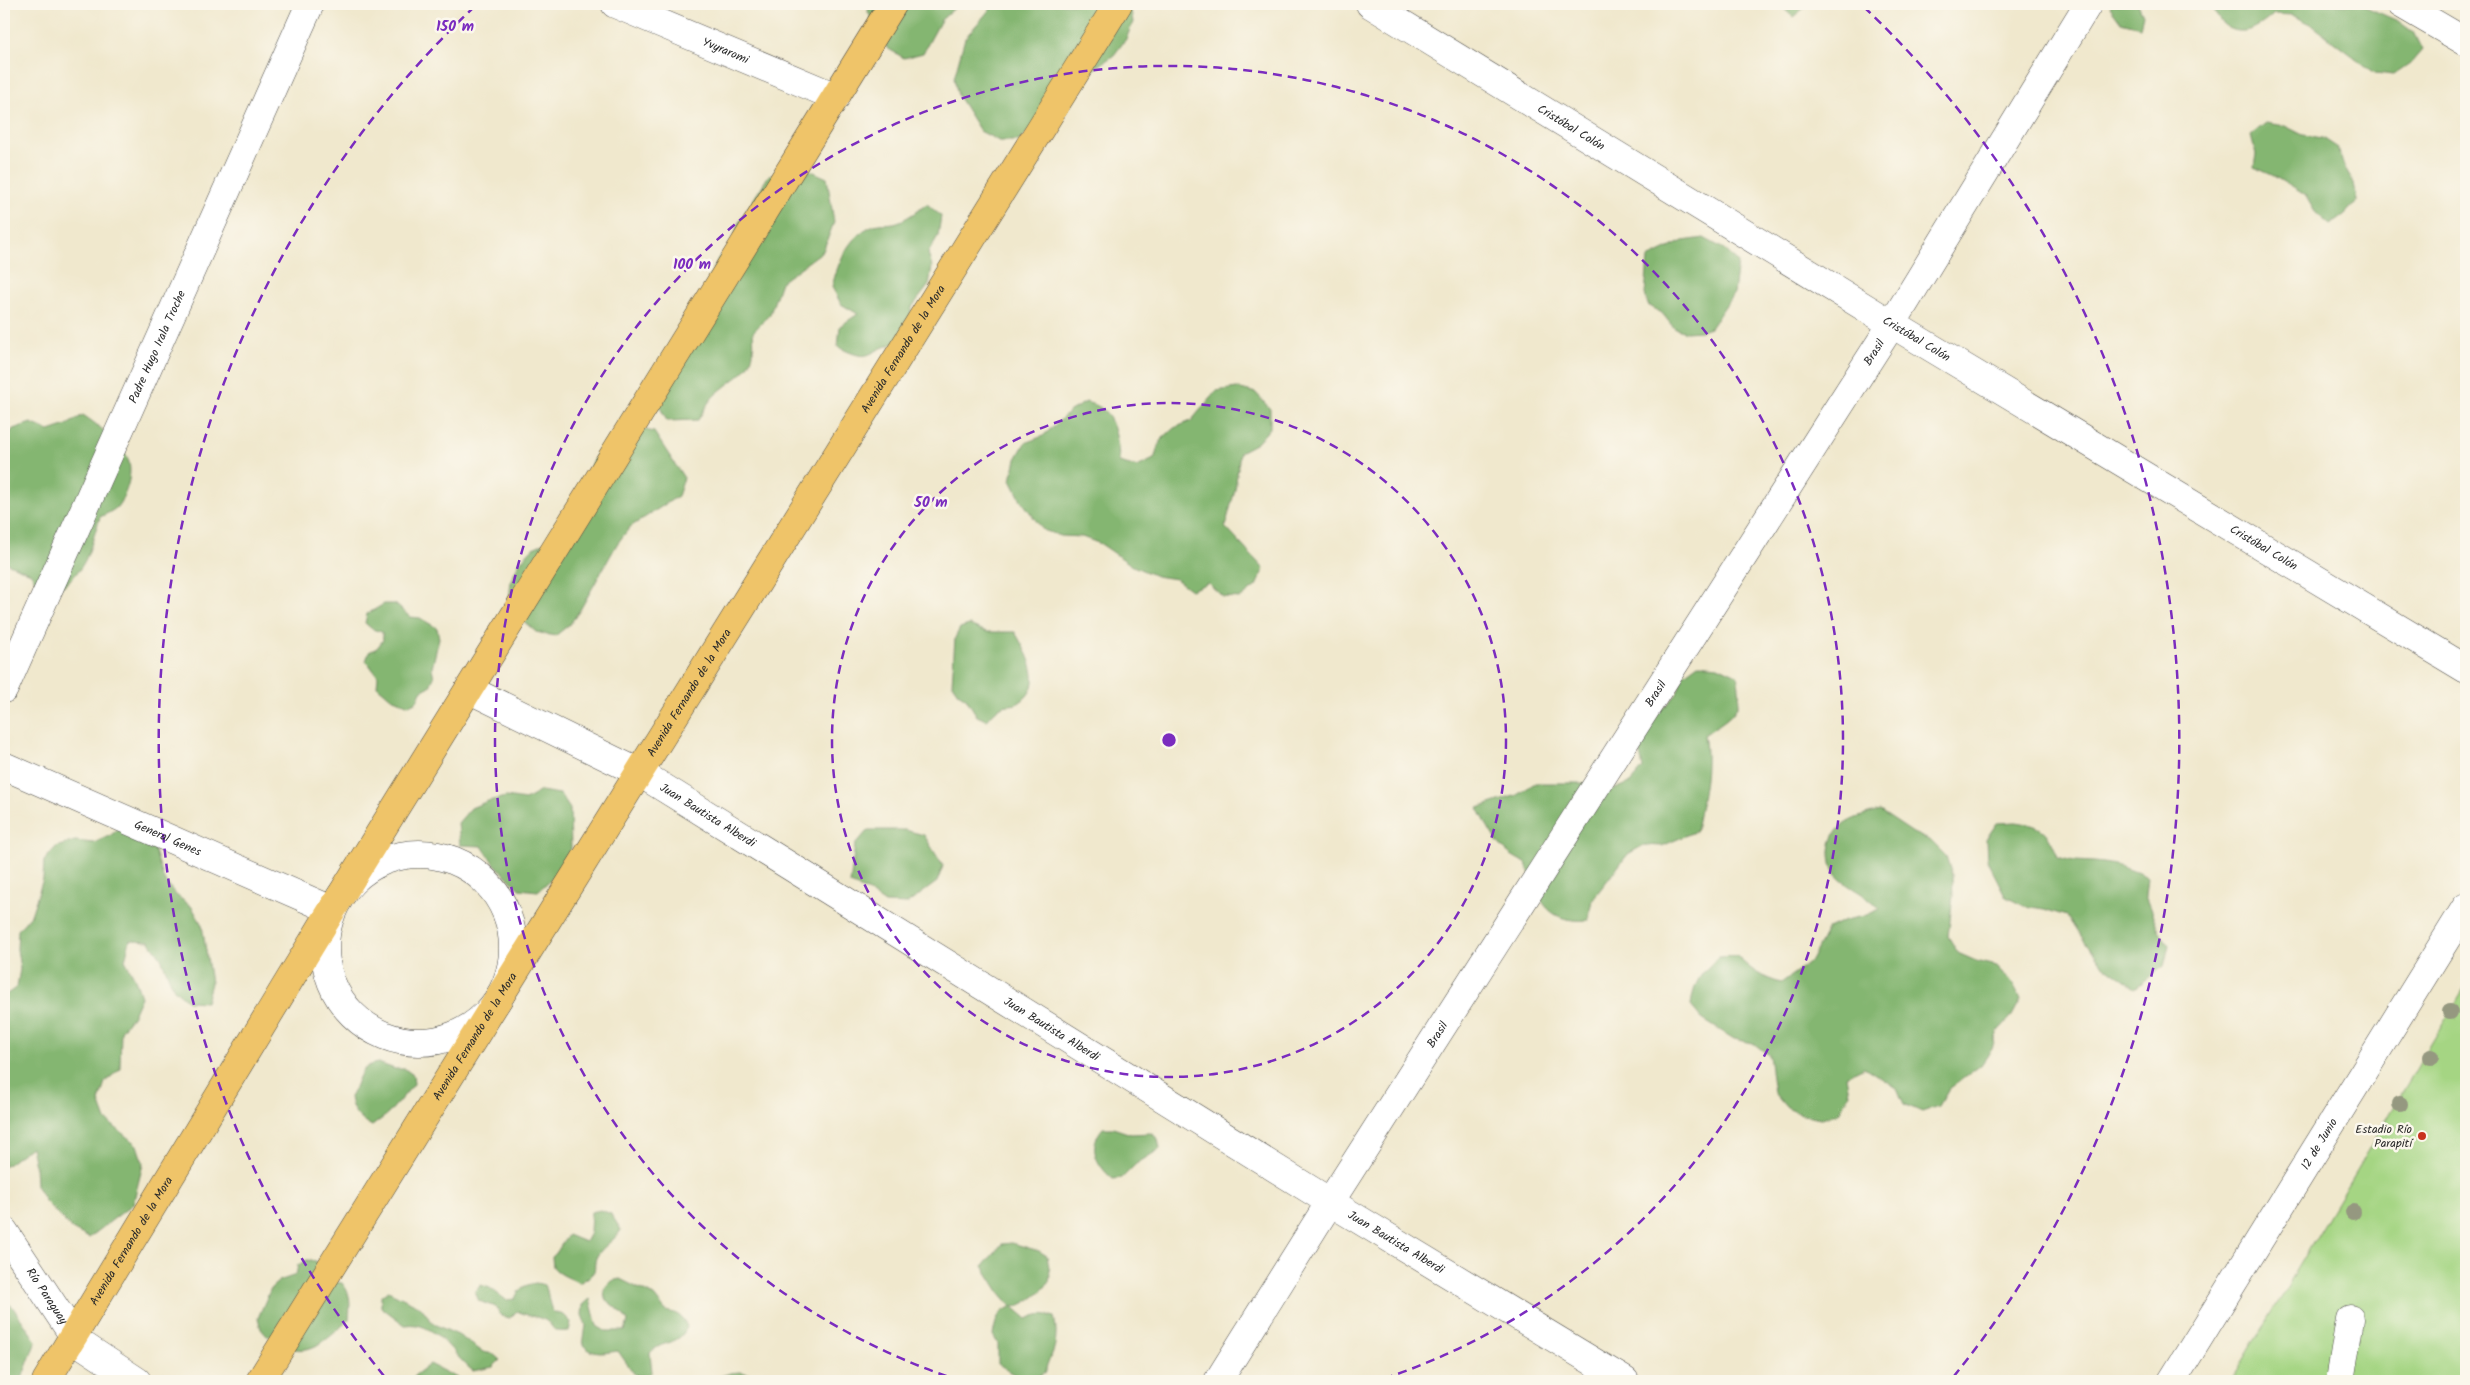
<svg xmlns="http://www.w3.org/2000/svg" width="2470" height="1385" font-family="Kalam,sans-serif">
  <rect width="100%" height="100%" fill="#fbf7ec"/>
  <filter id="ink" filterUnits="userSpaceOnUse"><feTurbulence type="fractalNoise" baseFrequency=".02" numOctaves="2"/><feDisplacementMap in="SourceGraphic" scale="10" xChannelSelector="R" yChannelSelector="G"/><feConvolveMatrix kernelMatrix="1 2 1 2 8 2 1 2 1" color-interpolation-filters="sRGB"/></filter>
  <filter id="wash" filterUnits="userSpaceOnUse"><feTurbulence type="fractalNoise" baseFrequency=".0096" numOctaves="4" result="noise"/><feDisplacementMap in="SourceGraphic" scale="20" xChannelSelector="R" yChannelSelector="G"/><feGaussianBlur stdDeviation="1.12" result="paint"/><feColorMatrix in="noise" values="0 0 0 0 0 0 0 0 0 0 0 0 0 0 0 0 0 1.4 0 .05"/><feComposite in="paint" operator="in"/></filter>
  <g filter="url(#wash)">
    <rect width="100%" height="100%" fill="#f0e8cd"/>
    <polygon fill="#a5d583" stroke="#688057" points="2466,985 2466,1381 2231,1381"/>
    <g fill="#84b671" stroke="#58704e">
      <polygon points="869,4 959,4 941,20 923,53 904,58 887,48 868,12"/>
      <polygon points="992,4 1130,4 1133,22 1126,39 1114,55 1083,77 1019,141 999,141 980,131 958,96 954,78 965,38 991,8"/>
      <polygon points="1779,4 1809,4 1793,17"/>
      <polygon points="2113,4 2138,4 2143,15 2140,27 2121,22 2110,7"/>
      <path d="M2212,4h147l39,17 15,11 9,18 -12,14 -16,11 -19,-2 -64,-49 -19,-9 -18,-1c-15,14 -35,26 -53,8 -4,-4 -7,-13 -9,-18z"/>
      <polygon points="2266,123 2285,126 2303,135 2323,138 2338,148 2344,166 2354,183 2357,201 2345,214 2330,225 2315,212 2305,195 2272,175 2254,167 2256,154 2251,135"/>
      <path d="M805,168l22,10 7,44 -11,29 -42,31 -11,32 -17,18c4,40 -11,39 -37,62 -8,7 -13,18 -18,26l-31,1 -18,-35 56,-96 13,-32 13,-9 7,-25 31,-49z"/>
      <path d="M927,204l14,12 -3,20 -10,17 4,14 -3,18 -17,22 -6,24 -9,12c-32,7 -23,22 -59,4l2,-21 18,-12 -17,-10 -9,-17c6,-25 17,-52 42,-62 6,-2 13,-1 20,-2 12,-3 23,-12 33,-19z"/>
      <polygon points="1704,238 1724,249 1738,262 1734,293 1710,328 1701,331 1686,332 1674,328 1662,313 1648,305 1645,294 1648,258 1683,241"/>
      <path d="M1237,388l19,5 14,16v19l-13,15 -17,9 -5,38 -10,37 39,42 -8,17 -15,12 -18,-1 -15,-14 -17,7 -15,-11 -20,-3 -23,-10 -32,-22 -19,-7 -21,-1 -18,-6 -22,-30 -10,-20 5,-21 9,-16 18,-7 27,-25 16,-9c5,2 11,3 15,6 14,10 18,38 18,54l18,5 17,-8 7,-19 13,-12 17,-7 25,-30z"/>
      <path d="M83,415c14,9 35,26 43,40 9,15 1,39 -9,52 -4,4 -11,7 -17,10 -12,36 -13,56 -48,76l-16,-10 -5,-10 -27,-11v-119l9,-14 18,-6 18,8 18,-6z"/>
      <polygon points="634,427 654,432 684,478 678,496 630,527 617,544 580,610 570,624 555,636 536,632 521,619 509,601 511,580 519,563 533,548 567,533 583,505 591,464 602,446 615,432"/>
      <polygon points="384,604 395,604 410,617 420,618 437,628 439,638 432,668 434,677 430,686 421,691 417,701 409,705 391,698 377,686 378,676 366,661 369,652 377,648 383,640 382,632 372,629 365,623 367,614"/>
      <path d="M969,625l18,7h28c11,20 32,52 5,70 -5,4 -13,2 -19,5 -5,3 -10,9 -15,13l-9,-4 -11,-18 -8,-5 -6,-9 3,-46 5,-10z"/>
      <path d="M1698,664l20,2 19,9c8,38 -5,40 -33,60 6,33 -2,63 -8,96l-34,15 -18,-1 -16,9 -36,46 -4,20c-43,4 -50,-23 -62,-57 -28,-12 -34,-29 -48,-55l39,-13 18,-12h60l18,7 17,-7 13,-15 -4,-19 -10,-18 18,-32 17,9 13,-14 6,-19z"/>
      <polygon points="541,791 560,794 570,809 571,848 566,866 538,891 519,889 492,861 482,846 460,845 458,823 471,808 488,801 506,797 525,800"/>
      <path d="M1880,811l33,22 18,8 15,15 6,19 1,21 -5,40 10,17 18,8 21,5 15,16 9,17 -9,17 -14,15 -6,18 -11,16 -32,24 -10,17 -17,6 -18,-8 -7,-16 -33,-21 -18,9 3,18 -9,18 -18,6 -19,-3 -16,-7 -13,-15 -5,-38 -16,-12 -19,-4 -32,-20 -11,-13c3,-25 10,-33 28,-49l18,-1c13,14 26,22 44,27l30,-22 17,-33 17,-8 19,-4 16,-7c-12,-15 -31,-20 -43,-33 -6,-6 -7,-17 -7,-25 2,-29 27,-34 50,-40z"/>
      <polygon points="126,822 146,823 164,880 176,895 192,907 202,925 211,983 206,1002 188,1001 174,989 160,956 149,941 130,940 125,960 135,979 141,997 133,1015 121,1031 120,1069 105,1082 99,1101 106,1120 137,1145 143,1164 133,1204 89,1238 72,1229 45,1201 36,1185 35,1166 31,1147 4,1167 4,996 17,987 20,969 17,949 18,930 31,915 43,879 44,861 56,847 75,841 94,843 111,835"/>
      <path d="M2016,822c28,4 32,9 42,35 15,5 21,4 36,5 18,1 37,7 53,15l-2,19 14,35 10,14 -5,21 -29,22 -33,-24 -36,-48 -22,-7 -20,-3 -18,-9 -19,-37 -1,-21 11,-16z"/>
      <polygon points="868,830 905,830 924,835 943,866 937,882 907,904 885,903 869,892 850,884 855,845"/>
      <path d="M378,1063l17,6h10l8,6 1,9 -26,30 -16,12c-13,-7 -20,-14 -22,-29 10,-15 7,-31 28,-34z"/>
      <path d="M1103,1128h10l18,6 20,-1 7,6 2,10 -24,15 -14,14 -9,1c-17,-14 -26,-33 -10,-51z"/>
      <path d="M601,1210l10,4 10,16c-6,10 -15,14 -22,23 -11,15 6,16 -20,30 -10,-6 -18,-7 -26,-16l-1,-10c8,-6 9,-15 16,-22l17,7 5,-9 1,-21z"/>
      <path d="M1012,1243l27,8 8,5c1,8 5,20 1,27 -6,10 -25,23 -35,24l14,12c10,-5 16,-6 27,-2 3,11 3,26 -2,37 -3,7 -6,10 -6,18 -24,13 -27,4 -48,-8v-20l-5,-9c3,-14 4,-24 19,-28l-12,-14 -17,-27 19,-22z"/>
      <path d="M307,1260l9,1c7,13 10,21 26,22 10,12 8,21 7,36 -13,13 -36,37 -57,29 -5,-2 -11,-9 -15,-12h-10l-6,-7 -3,-11 13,-30 8,-7 17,-6 2,-10z"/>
      <path d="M620,1279l34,17 12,15c11,2 17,5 21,16 -9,20 -24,12 -37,26l2,19 -7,4 -10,-1 -17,-24c-15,2 -24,5 -35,-6l3,-20 -4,-10 1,-10 7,-6 7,27 8,5h20l3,-10 -8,-10 -15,-12 -1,-10 7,-8z"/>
      <path d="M536,1283l9,2c4,9 3,18 8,27l11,3 7,7 -2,9c-20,2 -13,-4 -24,-11 -8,-4 -19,-4 -28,-9l-7,7 -9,-2 -5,-9 -17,-6 -4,-9 6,-7 9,3 16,12 9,-1c4,-11 9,-14 21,-16z"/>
      <path d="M388,1291l33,16 11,15 8,5 18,8 25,17 10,2 7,6 -7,7 -20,4c-21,-16 -37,-51 -68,-46l-24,-18v-11z"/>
      <polygon points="4,1301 12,1306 36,1341 21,1381 4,1381"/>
      <polygon points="430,1364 457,1378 469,1381 413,1381 414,1376"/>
      <polygon points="740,1372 759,1376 762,1381 707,1381 730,1373"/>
    </g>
  </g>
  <g filter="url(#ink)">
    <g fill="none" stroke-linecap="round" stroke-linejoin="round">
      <defs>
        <g id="minor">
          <path id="s1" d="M615,4l221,93"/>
          <path id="s2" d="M1370,4l522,320 574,345"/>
          <polyline points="2401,4 2466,42"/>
          <path id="s3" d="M4,689l306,-685"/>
          <path id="s4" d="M470,690l170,83 690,429 295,179"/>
          <path id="s5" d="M4,766l328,144"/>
          <circle cx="419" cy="948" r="94"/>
          <path id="s6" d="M4,1231l69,104"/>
          <polyline points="72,1338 137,1381"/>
          <path id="s7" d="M1218,1381l112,-179 562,-878 196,-320"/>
          <path id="s8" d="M2172,1381l294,-474"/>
          <polyline points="2340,1381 2350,1319"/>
        </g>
        <g id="major">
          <path id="s9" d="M46,1381l286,-471 561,-906"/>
          <path id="s10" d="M260,1381l858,-1377"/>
        </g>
      </defs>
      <use href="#minor" stroke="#494743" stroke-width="29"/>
      <use href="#major" stroke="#494743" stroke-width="29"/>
      <use href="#minor" stroke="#fff" stroke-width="28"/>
      <use href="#major" stroke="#efc469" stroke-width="28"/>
    </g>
    <g fill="#959880">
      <circle cx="2450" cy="1012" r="8"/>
      <circle cx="2431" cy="1057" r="8"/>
      <circle cx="2400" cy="1104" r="8"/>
      <circle cx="2353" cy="1212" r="8"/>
    </g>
  </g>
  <g fill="none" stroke="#7b2cbf" stroke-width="2.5" stroke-dasharray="9 6">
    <circle cx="1169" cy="740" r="337"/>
    <path d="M961 1381A674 674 0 1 1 1377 1381"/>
    <path d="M384 1376A1010 1010 0 0 1 474 7M1864 7A1010 1010 0 0 1 1954 1376"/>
  </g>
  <circle fill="#c8321e" stroke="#fbf7ec" stroke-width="2" cx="2422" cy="1136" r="5"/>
  <g text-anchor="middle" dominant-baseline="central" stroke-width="5" stroke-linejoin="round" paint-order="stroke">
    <g font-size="12" fill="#2b2b2b" stroke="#fbf7ec">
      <text stroke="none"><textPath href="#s1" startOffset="120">Yvyraromi</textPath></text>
      <text stroke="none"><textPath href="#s2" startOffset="236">Cristóbal Colón</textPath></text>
      <text stroke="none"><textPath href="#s2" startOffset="641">Cristóbal Colón</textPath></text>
      <text stroke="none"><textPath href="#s3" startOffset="375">Padre Hugo Irala Troche</textPath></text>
      <text stroke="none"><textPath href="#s10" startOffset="1216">Avenida Fernando de la Mora</textPath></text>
      <text stroke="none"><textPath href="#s7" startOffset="1220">Brasil</textPath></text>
      <text stroke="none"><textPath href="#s2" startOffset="1046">Cristóbal Colón</textPath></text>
      <text stroke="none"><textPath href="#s10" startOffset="811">Avenida Fernando de la Mora</textPath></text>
      <text stroke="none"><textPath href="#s7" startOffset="815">Brasil</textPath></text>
      <text stroke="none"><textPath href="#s4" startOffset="269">Juan Bautista Alberdi</textPath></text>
      <text stroke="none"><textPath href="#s5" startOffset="179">General Genes</textPath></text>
      <text stroke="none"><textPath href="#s4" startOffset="674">Juan Bautista Alberdi</textPath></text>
      <text stroke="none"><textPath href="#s7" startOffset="410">Brasil</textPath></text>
      <text stroke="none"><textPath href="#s10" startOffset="406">Avenida Fernando de la Mora</textPath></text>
      <text stroke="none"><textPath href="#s8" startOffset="279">12 de Junio</textPath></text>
      <text stroke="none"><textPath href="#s9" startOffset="164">Avenida Fernando de la Mora</textPath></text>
      <text stroke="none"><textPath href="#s4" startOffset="1079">Juan Bautista Alberdi</textPath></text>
      <text stroke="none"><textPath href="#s6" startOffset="78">Río Paraguay</textPath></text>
    </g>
    <g font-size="12" fill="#2b2b2b" stroke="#fbf7ec" text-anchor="end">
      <text x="2412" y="1129">Estadio Río<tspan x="2412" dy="14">Parapití</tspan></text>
    </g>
  </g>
  <circle cx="1169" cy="740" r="8" fill="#7b2cbf" stroke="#fbf7ec" stroke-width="2.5"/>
  <g font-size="15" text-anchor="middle" font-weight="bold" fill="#7b2cbf" stroke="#fbf7ec" stroke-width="5" stroke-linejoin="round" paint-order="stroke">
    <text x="455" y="31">150 m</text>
    <text x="692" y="269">100 m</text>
    <text x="931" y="507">50 m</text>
  </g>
  <rect width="2470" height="1385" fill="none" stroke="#fbf7ec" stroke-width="20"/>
</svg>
